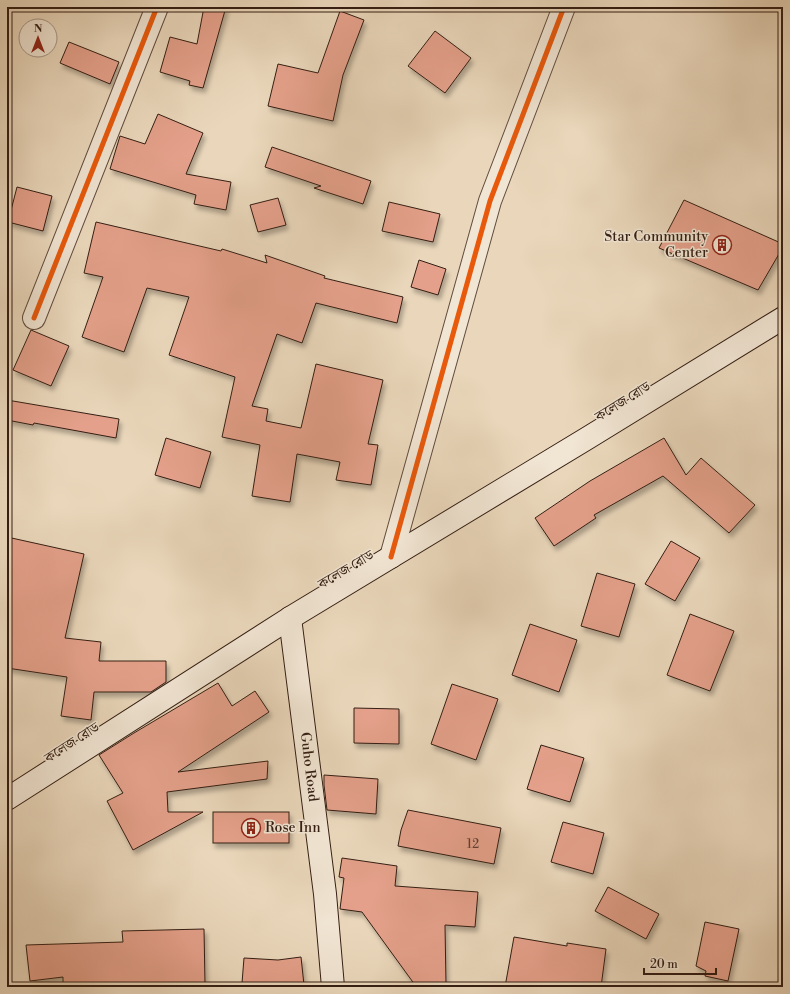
<svg xmlns="http://www.w3.org/2000/svg" width="790" height="994" font-family="'Libre Bodoni','Noto Serif Bengali',serif">
  <defs>
    <filter id="shadow"><feDropShadow dx="2.5" dy="4.5" stdDeviation="2" flood-color="#0004"/></filter>
  </defs>
  <rect width="100%" height="100%" fill="#ead7bb"/>
  <filter id="stains"><feTurbulence type="fractalNoise" baseFrequency=".005" numOctaves="4"/><feColorMatrix values="0 0 0 0 .2 0 0 0 0 .09 0 0 0 0 .02 0 0 0 .5 -.17"/></filter>
  <radialGradient id="worn" r=".72"><stop offset=".6" stop-color="#630" stop-opacity="0"/><stop offset="1" stop-color="#630" stop-opacity=".3"/></radialGradient>
  <g fill="#e4a08a" stroke="#341e13" filter="url(#shadow)">
    <polygon points="204,7 226,7 203,88 189,85 190,81 160,72 170,37 197,44"/>
    <polygon points="340,11 364,20 343,75 333,121 268,106 278,64 318,73"/>
    <polygon points="435,31 471,58 445,93 408,66"/>
    <polygon points="69,42 119,62 110,84 60,63"/>
    <polygon points="158,114 203,133 186,174 231,182 226,210 194,204 196,195 110,169 120,136 145,144"/>
    <polygon points="272,147 371,181 363,204 314,188 321,186 265,167"/>
    <polygon points="17,187 52,196 43,231 8,222"/>
    <polygon points="278,198 286,225 258,232 250,205"/>
    <polygon points="684,200 783,244 783,247 758,290 659,248"/>
    <polygon points="389,202 440,214 433,242 382,231"/>
    <polygon points="96,222 221,251 222,249 267,263 265,255 325,276 324,278 403,297 397,323 316,303 302,343 277,334 252,406 268,409 266,421 301,428 316,364 383,380 368,444 378,445 371,485 336,480 340,462 297,454 290,502 252,496 260,445 222,437 235,377 169,355 189,297 147,288 124,352 82,337 103,277 84,273"/>
    <polygon points="419,260 446,269 438,295 411,287"/>
    <polygon points="31,330 69,346 51,386 13,370"/>
    <polygon points="7,400 119,419 116,438 34,423 33,425 7,420"/>
    <polygon points="166,438 211,452 200,488 155,475"/>
    <polygon points="664,438 686,475 701,458 755,505 729,533 663,476 594,515 596,518 554,546 535,518 590,481"/>
    <polygon points="7,537 84,554 65,638 101,642 99,661 166,661 166,682 151,692 94,692 91,720 61,716 67,677 7,668"/>
    <polygon points="671,541 700,558 675,601 645,584"/>
    <polygon points="597,573 635,584 619,637 581,626"/>
    <polygon points="690,614 734,631 710,691 667,675"/>
    <polygon points="530,624 577,640 559,692 512,675"/>
    <polygon points="218,683 232,706 255,691 269,712 178,772 268,761 267,779 167,792 168,812 203,812 133,850 107,801 123,793 99,755 134,733"/>
    <polygon points="452,684 498,699 476,760 431,744"/>
    <polygon points="354,708 399,709 399,744 354,743"/>
    <polygon points="541,745 584,758 570,802 527,789"/>
    <polygon points="324,775 378,779 376,814 327,810 324,785"/>
    <polygon points="408,810 501,828 494,864 398,846 401,830"/>
    <rect x="213" y="812" width="76" height="31"/>
    <polygon points="563,822 604,833 593,874 551,862"/>
    <polygon points="342,858 397,866 395,886 478,892 475,927 445,925 446,984 415,985 362,912 340,909 344,878 339,877"/>
    <polygon points="608,887 659,914 646,939 595,911"/>
    <polygon points="705,922 739,929 728,981 705,976 706,971 696,966"/>
    <polygon points="204,929 205,984 110,985 110,987 63,987 63,977 30,981 26,945 123,942 122,931"/>
    <polygon points="514,937 567,946 567,943 606,949 601,987 505,987"/>
    <polygon points="301,957 304,985 281,987 281,986 242,983 244,958 278,960"/>
  </g>
  <g fill="none" stroke-linecap="round" stroke-linejoin="round">
    <defs>
      <g id="minor">
        <polyline points="34,318 157,7"/>
        <polyline points="391,557 490,201 564,7"/>
      </g>
      <g id="secondary">
        <polyline points="290,618 325,894 333,987"/>
        <polyline points="7,799 290,618 586,439 783,318"/>
      </g>
    </defs>
    <use href="#minor" stroke="#624c3d" stroke-width="24"/>
    <use href="#secondary" stroke="#341e13" stroke-width="24"/>
    <use href="#minor" stroke="#f1e5d3" stroke-width="22"/>
    <use href="#secondary" stroke="#f1e5d3" stroke-width="22"/>
    <defs>
      <g id="cycleway">
        <polyline points="34,318 157,7"/>
        <polyline points="391,557 490,201 564,7"/>
      </g>
    </defs>
    <use href="#cycleway" stroke="#f1e5d3" stroke-width="8"/>
    <use href="#cycleway" stroke="#e8590c" stroke-width="5"/>
  </g>
  <defs>
    <symbol id="building-ring" viewBox="-11 -11 22 22"><circle r="9.5" fill="#f1e5d3" stroke="#8f2418" stroke-width="1.5"/><path d="M-4-6H4V6H1V3H-1V6H-4ZM-2.5-4.3h1.7v1.8h-1.7ZM.8-4.3h1.7v1.8H.8ZM-2.5-1h1.7V.8h-1.7ZM.8-1h1.7V.8H.8Z" fill="#8f2418"/></symbol>
  </defs>
  <g fill-rule="evenodd">
    <use href="#building-ring" x="711" y="234" width="22" height="22"/>
    <use href="#building-ring" x="240" y="817" width="22" height="22"/>
  </g>
  <g text-anchor="middle" dominant-baseline="central" stroke-width="3" stroke-linejoin="round" paint-order="stroke">
    <g font-size="12" fill="#603e31">
      <text x="473" y="844">12</text>
    </g>
    <g font-size="14" fill="#341e13" stroke="#f1e5d3" text-anchor="end">
      <text x="708" y="237">Star Community<tspan x="708" dy="16">Center</tspan></text>
      <text x="265" y="828" text-anchor="start">Rose Inn</text>
    </g>
    <g font-size="14" fill="#341e13" stroke="#f1e5d3">
      <text transform="translate(623 402) rotate(-32)">কলেজ রোড</text>
      <text transform="translate(346 570) rotate(-31)">কলেজ রোড</text>
      <text transform="translate(72 743) rotate(-33)">কলেজ রোড</text>
      <text transform="translate(309 767) rotate(83)">Guho Road</text>
    </g>
  </g>
  <rect width="790" height="994" fill="none" stroke="#ead7bb" stroke-width="24"/>
  <rect x="8" y="8" width="774" height="978" fill="none" stroke="#341e13" stroke-width="2"/>
  <rect x="12" y="12" width="766" height="970" fill="none" stroke="#341e13"/>
  <g transform="translate(38 38)"><circle r="19" fill="#f1e5d3" stroke="#a59586"/>
  <path d="M0-3L7 15L0 10L-7 15Z" fill="#8f2418"/>
  <text y="-6" font-size="11" font-weight="bold" text-anchor="middle" fill="#341e13">N</text>
  </g>
  <path d="M644 968v6h72v-6" fill="none" stroke="#341e13" stroke-width="2"/>
  <text x="650" y="968" font-size="12" fill="#341e13" stroke="#f1e5d3" stroke-width="3" paint-order="stroke">20 m</text>
  <rect width="100%" height="100%" filter="url(#stains)"/>
  <rect width="100%" height="100%" fill="url(#worn)"/>
</svg>
